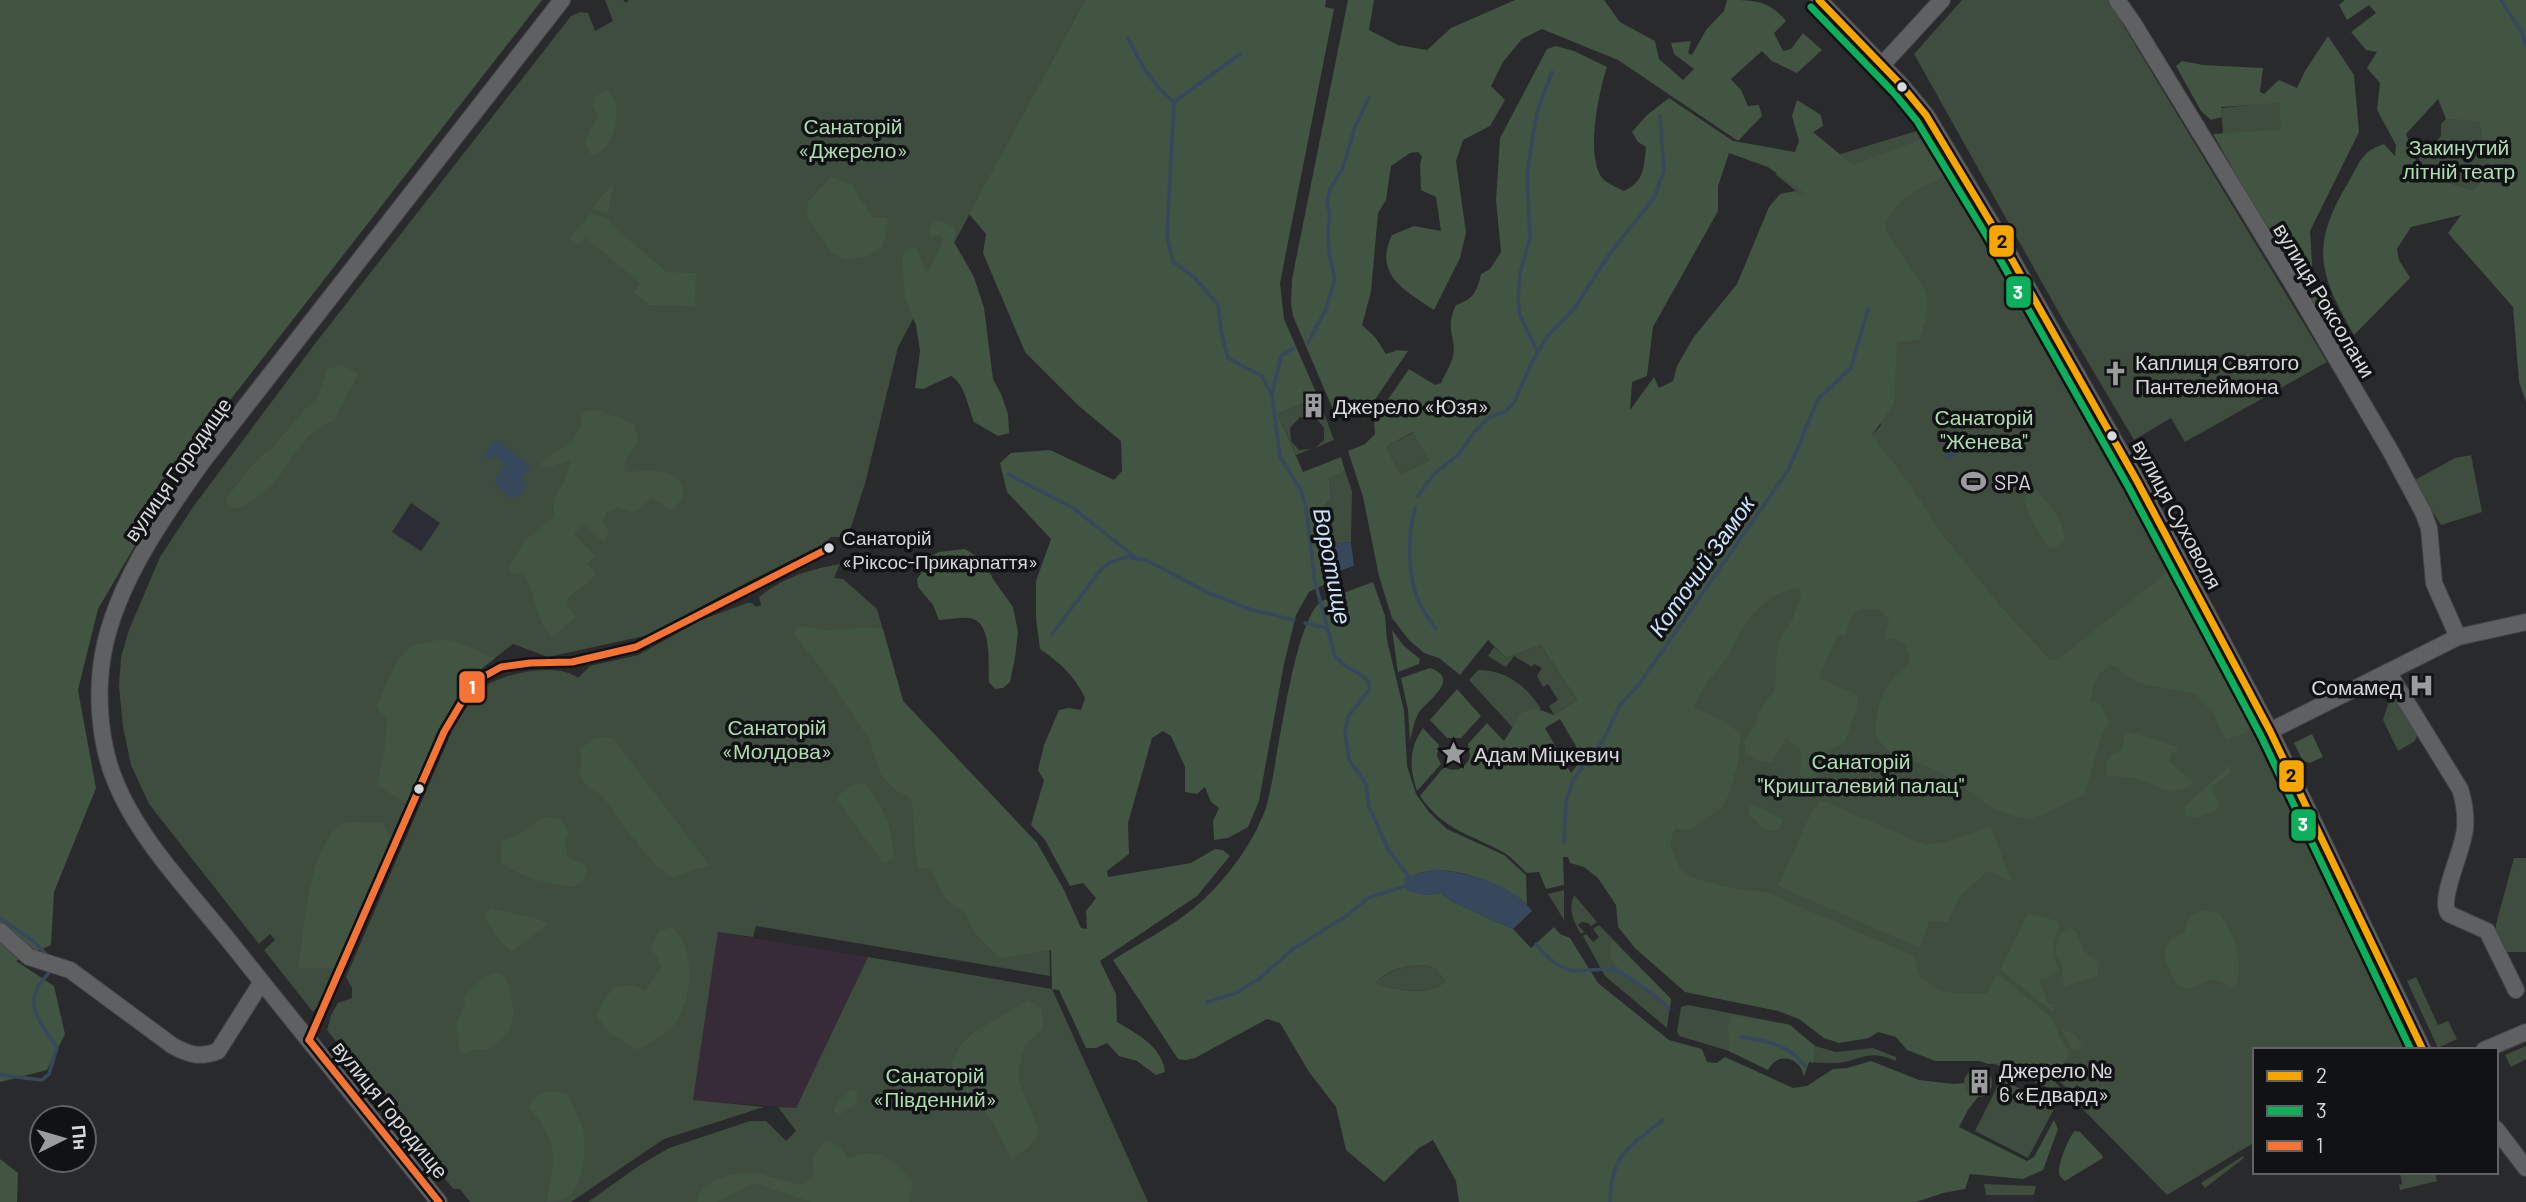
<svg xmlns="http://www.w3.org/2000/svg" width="2526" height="1202" font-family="Barlow,sans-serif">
  <rect width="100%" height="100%" fill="#292a2b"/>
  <g fill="#2b2d35">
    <polygon points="411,503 440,523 421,551 392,532"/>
    <polygon points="1986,1195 2034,1195 2036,1202 1986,1202"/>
  </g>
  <polygon fill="#362b37" points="718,932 868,957 796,1108 693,1100"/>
  <g fill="#3e4d3e" fill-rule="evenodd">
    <path d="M605,0h18l3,3 3,-3h456l-187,347 -32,133 -18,57h-17l-6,6 -100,51 -76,41 -101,22 -35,-13 -46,36 -27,47 -122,279 -5,6 -49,-62 11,-10 -5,-6 -11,10 -110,-140 -18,-39 -8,-38 -4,-41 2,-29 8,-27 31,-73 33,-50 121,-162 257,-329 9,-4 8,1 7,18 18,-10zM411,503l29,20 -19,28 -29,-19z"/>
    <polygon points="1962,0 2108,0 2327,362 2185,442 2171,418 2134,440 2063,320 1914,54"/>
    <polygon points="2279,102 2282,129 2223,134 2221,108"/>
    <polygon points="2446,119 2479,120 2489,172 2473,190 2421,174 2418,150 2422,144 2433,145 2441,136 2441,124"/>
    <polygon points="1923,129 2255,722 2253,726 2261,740 2266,740 2298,809 2293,812 2305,839 2312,836 2360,941 2355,944 2405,1050 2255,1050 2255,1142 2167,1195 2073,1099 2082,1089 2077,1085 2071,1092 2059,1081 2061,1077 2045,1061 1648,926 1627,714 1881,425 1805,204 1796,191 1775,174"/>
    <polygon points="1318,397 1334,440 1315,448 1324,440 1324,428 1316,418 1300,417 1290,428 1291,441 1299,450 1311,449 1296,455 1278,414"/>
    <polygon points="1414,432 1429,460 1401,475 1386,447"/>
    <polygon points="2471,455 2482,512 2441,525 2413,481 2455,458"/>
    <path d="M1345,471l7,20 -1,51 -17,2c-3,-20 -20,-26 -3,-46l-2,-19z"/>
    <path d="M840,564l-6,14 9,1 34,30 26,92 134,142 11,29 2,104 -294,-50 -3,11 -35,-5 -25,168 71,7 -100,32 -93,63h-101l-10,-13h-6l-4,-4 -123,-155 4,-15 7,-12 14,-5v-10l-6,-11 106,-246 16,-26 10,-8 -1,-4c17,-20 81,-32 101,-15l12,-12 48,-11 63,-35 46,-17h5l4,4 5,-2 -2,-8c24,-20 52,-28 81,-33z"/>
    <polygon points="1541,645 1577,700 1554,715 1549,706 1558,700 1548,684 1543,687 1537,676 1542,668 1534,664 1532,667 1514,656 1506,667 1488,656 1494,647 1506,658"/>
    <path d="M1478,670c28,0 49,16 63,39l-18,3 -10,16 -44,-48z"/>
    <polygon points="2393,696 2417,735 2415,741 2398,751 2383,720 2390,698"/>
    <polygon points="2514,858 2526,858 2526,952 2506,952 2496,936 2496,924"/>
    <polygon points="1564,890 1564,920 1548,894"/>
    <path d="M1574,895l23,27 -6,4 -3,-3 -6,-1 -4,3 6,7 -3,2c-8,-13 -13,-24 -7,-39z"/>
    <polygon points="1599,925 1671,999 1667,1028 1605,976 1583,936 1586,934 1593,942 1599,937 1593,929"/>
    <polygon points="868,957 1052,989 1148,1202 588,1202 640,1165 669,1148 750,1121 766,1121 786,1141 796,1131 778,1107 796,1108"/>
    <path d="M1425,965l11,4 9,12c-13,16 -52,8 -70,3 15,-16 30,-18 50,-19z"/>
    <polygon points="2416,977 2438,1025 2448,1021 2457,1039 2438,1048 2407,981"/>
    <path d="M1688,1005l99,19 28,22 21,6 37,-4 23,9v4c-24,-10 -29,-5 -51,1 -11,2 -24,1 -36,0l-5,14c-5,-21 -27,-24 -36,-6l-39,-19 -50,-15 -2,-5 4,-24z"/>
    <polygon points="2526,1046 2526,1059 2511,1067 2505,1055"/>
    <path d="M1990,1062h19l16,9 25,1c2,8 12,15 12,22z"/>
    <circle cx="1978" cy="1083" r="14"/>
    <polygon points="2001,1079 2055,1107 2028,1158 1975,1131"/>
    <polygon points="2243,1156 2244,1158 2205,1188 2201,1183"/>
    <polygon points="2400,1172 2435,1172 2437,1181 2400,1190 2399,1185 2402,1184"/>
    <polygon points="1984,1184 2036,1186 2034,1195 1986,1195"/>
  </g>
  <g fill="#425442" fill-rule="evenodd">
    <polygon points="0,0 542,0 189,453 98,609 78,690 96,788 54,892 51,945 16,961 54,986 65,1034 47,1070 0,1082"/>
    <path d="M1085,0h241l-1,7 9,2 -54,274 4,36 34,78 -40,17 25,58 38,-15 4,14 -16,8 2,19c-6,7 -12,16 -6,26 1,4 6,5 7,9 5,12 8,34 4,46l-27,13 -13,23 -12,49 -25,137 -11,26 -20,11 -14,2 -1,-19 6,-13 -8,-6 -6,-15 -8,7 -12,-2v-25l-14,-31 -8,-5 -11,7 -24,85 1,31 -22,17 1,6 83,-14 24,-14 8,1 7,6 -33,40 -97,65 16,33 1,28c20,12 45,24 48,50l-9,3 -19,-14 -18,-5 -12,-13 -11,5h-10l-27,-58 -7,-1 -1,-39 -49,8 -5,-2 -22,-23 -10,-20 -19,-14 -16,-31h-13l-5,-67 -4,-5 -12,-5 -15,-16 -12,-36 -48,-71 -27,-33 3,-7c11,-3 18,2 28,2 20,0 38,-4 58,-1l20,72 134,142 27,47 17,38 6,1 -1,-18 10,-13 -13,-15 -13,3 -25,-46 -14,-15 13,-45 -6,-10 6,-25 15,-35 10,-2 12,2 4,-12c-11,-23 -25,-35 -45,-49l-4,-30v-38l15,-42 -44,-47 -7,-29 11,-10 39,-3 64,30 8,-9 -1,-30 -41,-34 -55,-55 -42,-99 3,-19 -17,-20z"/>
    <path d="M1348,0h26l-5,30 29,15 29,5 24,-22 64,-28h89l16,22 35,19 4,18 24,21 11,-11 -20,-15 -3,-11 20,-2 -3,12 4,2 14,-25 18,-19 3,-11c26,0 42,0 59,21l-12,12 9,18 8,-2 12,-16 19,17 -25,23 -25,-12 -10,-10 -31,28 10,11 7,16 11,-1 3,11 -24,25 -120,-81 -76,-31 -20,10 -19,23 -12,24 14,14 -15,26 -27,14 -7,21 10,72 -6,25 -26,52c-29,-20 -61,-35 -42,-75l22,-9 27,5 -5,-34 -15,-7 -1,-25 2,-9 -4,-4 -8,1 -19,13 -5,34 -8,13 -7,79 -9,33 13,12 11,17 12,-4 10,1 -34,50 -21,14 -18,-1 -42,-98 -2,-12 1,-25z"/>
    <path d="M2345,0h181v402l-7,-20 -6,-75 -65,-74 13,-18 -50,12 -14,22 2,11 11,18 -56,57c-36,-63 -44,-89 -5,-154 12,-20 12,-29 35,-37l11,12 1,-11 -19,-35 3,-27 -13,-15 10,-16 -11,-2 -15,-18 25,-19 -7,-8 -22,15 -8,-15zM2438,99l8,20 33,2 10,51 -16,18 -52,-16 -15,-40z"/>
    <polygon points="2328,36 2354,75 2359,132 2310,231 2313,280 2337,330 2329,338 2213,134 2281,129 2279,103 2221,107 2222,117 2211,120 2201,111 2176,66 2182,61 2203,65 2263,68 2260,92 2264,94 2279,80 2297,88 2305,71"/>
    <path d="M1556,46l18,5 33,16c-8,24 -23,93 -3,113 5,4 14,8 20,11 20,-9 20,-24 22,-44l-8,-5 -6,-10 15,-17 22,-17 64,43 62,11 4,-11 -7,-25 5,-16 24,15 2,11 -10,6 40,33 74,-28 21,37c-21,12 -65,30 -62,57l39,59c6,18 0,32 -5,49l-23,4 -3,61 -22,31 39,51 31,48 55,68 53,58h7l113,-90 85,152 -8,10 -21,8 -14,-29 -17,-17 -57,-11 -14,-9 -7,-7 -7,-2c-14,10 -18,20 -19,36l9,3 9,19 -8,13 -16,58 -35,18 -21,7 -19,-4 -18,-7 -40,-29 -25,-13 -36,-12 -15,-17c-2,-18 4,-44 16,-57 13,-15 24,-13 12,-37l-13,-5 -7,3 5,-21 -10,-11c-26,-2 -27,4 -34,27l-7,-2 -19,44 39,17 -1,13 -12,34 -16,9 -17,35 -12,-11 1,-25 -15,-12 -15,25 -16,-3 -9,-7 -2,-13 11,-14 3,-13 17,-24 2,-46 15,-23 9,-23 -2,-10c-24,4 -43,20 -56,41 -7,11 -11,24 -19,34 -12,15 -24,27 -30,46l27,12 20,13 -3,30 -11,36 -6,9 -31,22 -16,-1 -4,17 10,22 11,9 32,9 45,7 146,63 6,21 22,15 44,2 12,-20 54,44 7,17 10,17 -1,5 -13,14 -9,3 -21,-3 -16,-9 -20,2 -10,-3h-44l-28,-11 -11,-13 -18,-5 -9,6 -30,5 -15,-5 -25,-19 -21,-8 -93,-19 -50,-44 -17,-21 -2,-22 -18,-27 -14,-11 -14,-4 -2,-6h-5l1,28 -18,4 -7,-17 -12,1c-8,-7 -16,-17 -26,-22 -34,-18 -57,-21 -81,-55l24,-29c12,6 22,2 26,-11l-2,-12 19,-21 17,18 18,-29 13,-4 19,7 23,-15 -36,-55 -35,13 -18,-18 -28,35 -21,-17 -15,-5 -15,-13 -17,-22 -13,-42 -16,-79 -15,-46 17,-7 10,-10 -1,-14 35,-51 26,16 6,-2c4,-9 10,-18 12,-27 4,-19 -9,-26 3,-51 18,-6 21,-14 25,-31l9,-5 11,-17 -5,-52 4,-62 47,-89zM1729,153l39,14 35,25v5l-7,-6 -16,3 -11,13 -32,77 -44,54 -16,28 -4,15 -14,7 -5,-11 -24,33 2,-28 15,-6 6,-49 65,-116v-25zM1413,432l16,28 -28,15 -15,-28zM1560,719l23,39 -12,15 -26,-45z"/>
    <path d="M608,90c17,17 7,59 -16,66l-7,-12 5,-15 9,-12 -6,-11 1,-9z"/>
    <polygon points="831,177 852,185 873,218 888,218 883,246 867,257 844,259 832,252 807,217 808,202"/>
    <polygon points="614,182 608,214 591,209"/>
    <polygon points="591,213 609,219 613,226 667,272 696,273 695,306 649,305 634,292 640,283 585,237 578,245 570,238"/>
    <path d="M936,220l17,6 3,5 -2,11 20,35 10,31 9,71 8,15 7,20 1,19 -11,3 -24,-14c-6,-15 -9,-38 -23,-46l-28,13 -8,-1 5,-37 -4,-26 -11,-26 -3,-39 3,-11 11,-2 10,25c6,-5 12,-23 17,-32l-3,-6 -8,3 -3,-8z"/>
    <path d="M341,365l18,8 -25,48c-32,8 -42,44 -63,65 -9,9 -20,16 -31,22l-12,-1 -1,-10c10,-12 31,-42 43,-47l36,-42 11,-8 10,-31z"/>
    <path d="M596,409c13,7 25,8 38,15l4,18 -13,20 -1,8 5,3c25,-9 78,5 43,37l-21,-12 -12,12 -7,3 -15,-6 -11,6 -3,8 6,12 -6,9 -19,-18 -10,10 21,22 -8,8 8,7v5l-26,21 -3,8 10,12 -24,20c-21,-24 -14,-43 -30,-65l-8,2 -6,-4 16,-29 30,-24v-18l10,-17 7,-22 -25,8 -5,-3c8,-14 27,-15 38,-35 3,-6 1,-11 2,-17z"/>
    <path d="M2036,489c14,17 27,29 29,51l-7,7 -9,1c-9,-11 -23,-37 -25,-51z"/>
    <path d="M965,549l19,12 9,18 20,28 5,25 -3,26 -5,24 -7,6 -8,1 -6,-7c-1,-18 4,-63 -21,-64 -9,-1 -19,2 -29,2l-6,-15 -15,-18 -1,-8 5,-7 3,-13 14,-7z"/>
    <path d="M1373,582l12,34 2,24 17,71 3,55 9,28 13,18 18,17 57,26 22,20 1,30c-18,-19 -62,-34 -88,-35 -7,0 -15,2 -22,4l8,21 16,-2 12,9 60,27 18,19 23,-21 6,7 10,4 28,45 71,57 33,9 5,13 10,1 8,-6 68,31 14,-2 26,-17 14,-1 24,-7 48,19 35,4 10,-1 3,9 11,5 -10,13 -9,17 68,34 7,-4 20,-37 4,9 -15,41 -20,9 -53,-5 -5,15 -22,4 -27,9h-457l-3,-21 -23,-41 -14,8 -35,34 -38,-32 -10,-43 -27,-35 -29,-49 -13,-4 -72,39 -9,2 -8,-1 -65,-99c26,-17 57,-32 81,-52 25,-21 48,-50 63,-79 3,-8 8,-16 10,-25 11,-39 26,-185 55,-203zM1425,965l11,4 9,12c-13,16 -53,9 -69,2 14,-15 29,-17 49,-18z"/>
    <polygon points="1392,630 1404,646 1420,659 1419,664 1398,672"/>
    <polygon points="442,639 455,641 495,658 467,680 440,727 406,804 377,785 384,752 387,719 376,707 396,663 410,646"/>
    <path d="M1430,668c33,11 -5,34 -12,46 -4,8 -6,18 -8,27l-2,-31 -7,-32z"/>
    <polygon points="1457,689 1481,716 1461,738 1447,738 1430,720"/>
    <path d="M1423,728l16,17 -2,11 4,8 -24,27c-8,-23 -8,-43 6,-63z"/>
    <path d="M2129,732l49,15 -2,5 -4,1 -3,9 25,20 -7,6 -17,4 -36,-14 -26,-2c-4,-9 -2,-16 5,-23l6,-1 4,-6 1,-12z"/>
    <polygon points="2312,734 2323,757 2310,763 2303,761 2294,743"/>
    <polygon points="603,737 614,739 710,866 698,868 673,878 656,866 623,826 603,796 589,788 579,775 581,768 580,749 595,738"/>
    <polygon points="2230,765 2230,774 2214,785 2213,790 2219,803 2216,811 2197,818 2186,816 2184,807"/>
    <path d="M859,784h6c22,30 25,36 29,73l-10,7 -45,-61 -1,-5c4,-8 12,-13 21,-14z"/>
    <polygon points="1819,802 1826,802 1926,845 1947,842 1990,826 2012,881 1988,871 1960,896 1948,922 1929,921 1920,948 1778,886 1811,813"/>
    <polygon points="1749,803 1781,818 1783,822 1778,830 1765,831 1748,813"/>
    <path d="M544,816l16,3 9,14 -4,9 2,14 19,10 1,3 -4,12 -9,6c-26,-4 -53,-9 -74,-25l2,-21 16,-6z"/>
    <path d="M347,822l35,1 9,17 -56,128h-36c5,-36 9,-131 48,-146z"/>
    <path d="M491,908l47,11 10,5 -36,28c-12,-10 -22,-23 -28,-37z"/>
    <path d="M2202,910l17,3c16,23 25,45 17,72l-5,3 -10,-7 -10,-2 -20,10 -10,-2 -5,-4 -11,-23 -1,-9 7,-13 13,-5 5,-16z"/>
    <path d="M2028,913c14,5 18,2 32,11 -7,20 -10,25 -1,45l-13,11 -7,-1 9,24 7,2 -2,7 -53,-42z"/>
    <path d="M672,927c25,21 21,73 2,98 -9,11 -25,18 -37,25l-30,-19 -10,-15 5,-14 12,-15 19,-2 12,6 17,-24 -11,-20 8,-16z"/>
    <polygon points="2069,927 2075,930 2085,952 2098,962 2098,976 2064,987 2062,965 2055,953 2059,935"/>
    <path d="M1614,942l57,57 -1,8c-14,-14 -75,-41 -56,-65z"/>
    <polygon points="495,972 503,975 510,987 514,1014 508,1034 488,1050 472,1050 461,1055 456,1024 465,1003 464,996 483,978"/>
    <path d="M1027,999l14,9c6,26 -1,21 -15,37 -4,6 -6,20 -7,27 -3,14 18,45 20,63l-10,12 -18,13c-7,-17 -15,-34 -27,-49 -15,-18 -29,-25 -33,-49 4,-6 7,-14 12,-19 15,-19 45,-26 64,-44z"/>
    <path d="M1731,1015l59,10 25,21 -2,17 -4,-1 -5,14c-5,-21 -27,-24 -36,-6l-39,-19 -1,-25z"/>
    <polygon points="2062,1030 2073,1033 2082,1044 2076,1050 2072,1049"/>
    <polygon points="851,1089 857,1091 858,1102 838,1116 834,1111 837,1103"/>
    <path d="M555,1091l13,4c4,11 10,21 14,31 5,15 2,48 -6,62 -5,9 -19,14 -29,14 8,-46 13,-59 -19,-95l10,-13z"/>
    <path d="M2075,1131l5,1 22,23 1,3 -38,23c-4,-4 -6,-4 -6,-10 0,-9 10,-35 16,-40z"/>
    <path d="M827,1141l11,4 10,13c32,-13 45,2 65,24l-4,20h-98l-57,-19 -37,19h-20c2,-11 7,-16 17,-21 34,-16 54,-4 88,4l13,-9c-6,-13 0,-29 12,-35z"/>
    <polygon points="0,1159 18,1173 17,1202 0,1202"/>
  </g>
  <g fill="#37485c">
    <polygon points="496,439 531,467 521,479 528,485 519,496 509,498 494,482 504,464 494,456 490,461 483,455"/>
    <polygon points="1957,442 1968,444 1969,450 1964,450 1947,460 1946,457 1949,447"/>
    <polygon points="1351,542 1354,566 1339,571 1334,544"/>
    <path d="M1436,869c33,5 76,14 96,42l-19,18 -60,-27 -12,-9 -16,2 -18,-4 -3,-13z"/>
  </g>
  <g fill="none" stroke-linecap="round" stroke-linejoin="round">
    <g stroke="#37485c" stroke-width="3.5">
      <polyline points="2501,0 2522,33 2526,46"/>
      <path d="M1128,38c13,27 23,45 46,64"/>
      <path d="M1240,54l-66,48 -7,134 6,26 21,15 24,28 4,31 6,22 34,18 10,20 8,61 20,32 6,19 9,74 20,74c9,13 24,14 34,26v8l-21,27 -3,15 4,28 17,24 3,23 20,44 22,28"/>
      <polyline points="1308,343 1326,309 1335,280 1329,252 1328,229 1330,215 1327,202 1330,189 1342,170 1355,127 1369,98"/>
      <polyline points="1537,351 1520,315 1518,299 1520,273 1530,238 1527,173 1537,111 1552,72"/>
      <polyline points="1272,394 1281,356 1294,348"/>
      <polyline points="1008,474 1073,508 1135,557"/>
      <polyline points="1418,496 1434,474 1459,454 1474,432 1490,417 1506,411 1514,403 1532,362 1549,334 1574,309 1608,256 1654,198 1664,171 1660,115"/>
      <path d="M1415,508c-8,29 -8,70 6,98 4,8 10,16 15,23"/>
      <polyline points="1305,623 1327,628"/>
      <polyline points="1052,634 1099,572 1110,562 1127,557 1146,560 1209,593 1252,610 1294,620"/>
      <polyline points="1564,842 1566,801 1573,780 1603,740 1620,705 1640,683 1789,469 1818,399 1851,368 1868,309"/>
      <polyline points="0,918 32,940 50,958"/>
      <path d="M1536,944c7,10 21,23 34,26 10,3 31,-3 44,0 12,4 45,28 55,38"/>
      <polyline points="1207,1002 1236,993 1260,978 1293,949 1348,915 1368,898 1408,885"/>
      <path d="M1741,1037c24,4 48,7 64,29"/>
      <path d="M0,1075l42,5 7,-6 8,-26c-11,-20 -32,-36 -19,-61 3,-7 10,-11 13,-18"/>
      <path d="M1610,1202c1,-48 19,-55 53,-82"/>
    </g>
    <defs>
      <g id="minor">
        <polyline points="1819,0 1902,86 1926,115 1997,233 2137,481 2270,731 2423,1050"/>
        <polyline points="2117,0 2133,23 2294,286 2391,452 2423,512 2429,528 2434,583 2458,637"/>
        <polyline points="1882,65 1942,0"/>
        <path d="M2388,672l72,117c4,12 6,26 5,39 -1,22 -28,72 -16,86l38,17 29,59"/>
        <polyline points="2270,731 2458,637 2526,622"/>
        <path d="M0,931l29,26 41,13 103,76c17,9 27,12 45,5l43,-68"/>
        <polyline points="2484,1050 2526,1032"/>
        <polyline points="2496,1129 2526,1168"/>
        <path d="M439,1202c-70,-87 -140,-173 -209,-260 -40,-50 -93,-104 -116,-164 -13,-33 -17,-74 -13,-110 8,-74 59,-147 102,-207l359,-461"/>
      </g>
    </defs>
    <use href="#minor" stroke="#454648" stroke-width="18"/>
    <use href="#minor" stroke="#5f6061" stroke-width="16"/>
    <defs>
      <polyline id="bus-1" points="1819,0 1902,86 1926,115 1997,233 2137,481 2270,731 2423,1050"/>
      <polyline id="bus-2" points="1811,7 1894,93 1917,121 1988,238 2128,486 2261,736 2411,1050"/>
      <g id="bus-3">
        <polyline points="309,1040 444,732 469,690 481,678 501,667 530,663 572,662 636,647 829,548"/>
        <polyline points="309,1040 439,1202"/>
      </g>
    </defs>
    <use href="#bus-1" stroke="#111213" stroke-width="12"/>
    <use href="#bus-2" stroke="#111213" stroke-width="12"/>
    <use href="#bus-3" stroke="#111213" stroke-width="12"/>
    <use href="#bus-1" stroke="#f7a600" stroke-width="7"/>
    <use href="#bus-2" stroke="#0daf5c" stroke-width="7"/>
    <use href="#bus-3" stroke="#f57335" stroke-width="7"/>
  </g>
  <defs>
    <symbol id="church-bare" viewBox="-9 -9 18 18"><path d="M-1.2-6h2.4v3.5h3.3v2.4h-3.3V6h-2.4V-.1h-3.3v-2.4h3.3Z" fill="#9b9c9d" stroke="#111213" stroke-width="2.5" paint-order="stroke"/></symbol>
    <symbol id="building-bare" viewBox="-9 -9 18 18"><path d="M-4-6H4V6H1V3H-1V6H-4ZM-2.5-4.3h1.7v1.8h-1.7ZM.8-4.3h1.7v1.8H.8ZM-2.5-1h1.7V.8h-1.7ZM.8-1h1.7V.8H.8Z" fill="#9b9c9d" stroke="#111213" stroke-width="2.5" paint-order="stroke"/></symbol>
    <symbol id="stadium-bare" viewBox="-9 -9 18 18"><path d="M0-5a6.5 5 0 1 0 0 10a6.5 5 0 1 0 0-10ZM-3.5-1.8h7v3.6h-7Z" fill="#9b9c9d" stroke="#111213" stroke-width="2.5" paint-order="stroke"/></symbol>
    <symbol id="hospital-bare" viewBox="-9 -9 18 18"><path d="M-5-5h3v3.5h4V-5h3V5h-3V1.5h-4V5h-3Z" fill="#9b9c9d" stroke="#111213" stroke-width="2.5" paint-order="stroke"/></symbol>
    <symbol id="sight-bare" viewBox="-9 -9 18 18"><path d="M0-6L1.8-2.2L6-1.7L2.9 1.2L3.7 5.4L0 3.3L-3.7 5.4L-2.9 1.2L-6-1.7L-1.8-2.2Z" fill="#9b9c9d" stroke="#111213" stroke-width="2.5" paint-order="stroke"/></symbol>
  </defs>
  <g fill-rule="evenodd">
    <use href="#church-bare" x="2098" y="356" width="35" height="35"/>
    <use href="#building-bare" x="1296" y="388" width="35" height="35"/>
    <use href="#stadium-bare" x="1956" y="464" width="35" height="35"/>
    <use href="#hospital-bare" x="2404" y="668" width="35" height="35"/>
    <use href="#sight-bare" x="1436" y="736" width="35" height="35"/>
    <use href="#building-bare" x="1962" y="1064" width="35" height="35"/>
  </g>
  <g fill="#d8d9db" stroke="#111213" stroke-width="2.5">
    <circle cx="1902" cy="87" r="6"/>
    <circle cx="2112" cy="436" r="6"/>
    <circle cx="829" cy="548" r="6"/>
    <circle cx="419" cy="789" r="6"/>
  </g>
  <g text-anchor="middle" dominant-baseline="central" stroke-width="7" stroke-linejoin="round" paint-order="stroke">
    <g font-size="19" fill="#d8d9db" stroke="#111213" text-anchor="start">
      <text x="842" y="537">Санаторій<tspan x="842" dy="24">«Ріксос-Прикарпаття»</tspan></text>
    </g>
    <g font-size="21" fill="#b0dcb1" stroke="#111213">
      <text x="853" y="125">Санаторій<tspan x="853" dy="24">«Джерело»</tspan></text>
      <text x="2459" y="146">Закинутий<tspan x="2459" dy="24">літній театр</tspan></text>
      <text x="1984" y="416">Санаторій<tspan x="1984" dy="24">"Женева"</tspan></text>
      <text x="777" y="726">Санаторій<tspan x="777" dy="24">«Молдова»</tspan></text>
      <text x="1861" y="760">Санаторій<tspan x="1861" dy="24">"Кришталевий палац"</tspan></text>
      <text x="935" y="1074">Санаторій<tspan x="935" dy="24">«Південний»</tspan></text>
    </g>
    <g font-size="21" fill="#d8d9db" stroke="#111213">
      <text transform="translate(2325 300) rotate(59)">вулиця Роксолани</text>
      <text transform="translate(177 469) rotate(-55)">вулиця Городище</text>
      <text transform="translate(2178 514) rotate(62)">вулиця Суховоля</text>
      <text transform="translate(391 1109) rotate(51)">вулиця Городище</text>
    </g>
    <g font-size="21" fill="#d8d9db" stroke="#111213" text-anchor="start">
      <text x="2135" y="361">Каплиця Святого<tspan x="2135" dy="24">Пантелеймона</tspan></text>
      <text x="1333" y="405">Джерело «Юзя»</text>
      <text x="1994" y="481">SPA</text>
      <text x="2402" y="686" text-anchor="end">Сомамед</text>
      <text x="1474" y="753">Адам Міцкевич</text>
      <text x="1999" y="1069">Джерело №<tspan x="1999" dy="24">6 «Едвард»</tspan></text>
    </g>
    <g font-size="23" font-style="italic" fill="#cce3fe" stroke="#111213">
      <text transform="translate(1333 566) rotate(79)">Воротище</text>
      <text transform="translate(1701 566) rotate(-55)">Коточий Замок</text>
    </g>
  </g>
  <g stroke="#111213" stroke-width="2.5">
    <rect x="1988" y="224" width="27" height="34" rx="7" fill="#f7a600"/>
    <rect x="2005" y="275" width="27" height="34" rx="7" fill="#0daf5c"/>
    <rect x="458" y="670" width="28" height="34" rx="7" fill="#f57335"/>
    <rect x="2278" y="759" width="27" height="34" rx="7" fill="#f7a600"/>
    <rect x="2290" y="808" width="27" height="34" rx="7" fill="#0daf5c"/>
  </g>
  <g font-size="19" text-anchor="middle" font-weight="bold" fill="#fff">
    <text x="2018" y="299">3</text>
    <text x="472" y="694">1</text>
    <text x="2303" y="831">3</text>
  </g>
  <g font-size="19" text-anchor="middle" font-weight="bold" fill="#111">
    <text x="2002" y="248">2</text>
    <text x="2291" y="782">2</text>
  </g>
  <rect x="2253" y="1048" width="245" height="126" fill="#111213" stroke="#616263" stroke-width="2"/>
  <rect x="2267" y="1071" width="35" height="10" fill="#f7a600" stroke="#616263" stroke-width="2"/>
  <text x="2316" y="1083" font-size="21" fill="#d8d9db">2</text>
  <rect x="2267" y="1106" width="35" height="10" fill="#0daf5c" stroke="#616263" stroke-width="2"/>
  <text x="2316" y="1118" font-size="21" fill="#d8d9db">3</text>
  <rect x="2267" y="1141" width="35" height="10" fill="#f57335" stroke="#616263" stroke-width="2"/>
  <text x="2316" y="1153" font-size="21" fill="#d8d9db">1</text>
  <g transform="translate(63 1139) rotate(85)"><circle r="33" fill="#111213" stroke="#616263" stroke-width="2"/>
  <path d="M0-5L12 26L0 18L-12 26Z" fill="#9b9c9d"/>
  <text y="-10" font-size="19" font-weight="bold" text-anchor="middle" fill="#d8d9db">Пн</text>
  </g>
</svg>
